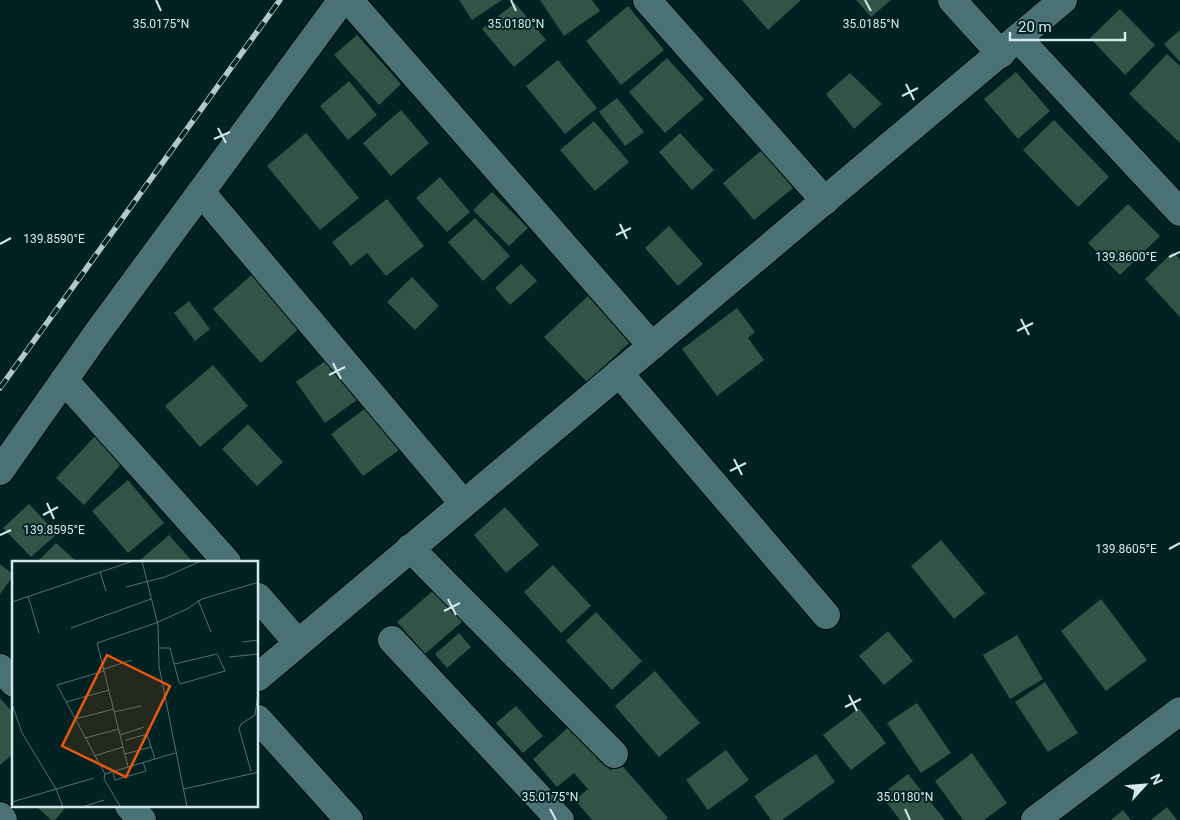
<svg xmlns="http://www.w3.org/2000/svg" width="1180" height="820" font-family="Roboto,sans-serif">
  <rect width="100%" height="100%" fill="#022122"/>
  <g fill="#325447">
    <polygon points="459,0 502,0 472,20"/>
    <polygon points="540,0 592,0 600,11 564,36"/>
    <polygon points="742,0 801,0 768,30"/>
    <polygon points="856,0 891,0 871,17"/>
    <polygon points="515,3 546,40 514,67 482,29"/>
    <polygon points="628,6 664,50 621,85 586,41"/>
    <polygon points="1120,9 1155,45 1125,75 1090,38"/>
    <polygon points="1180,30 1180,62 1164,44"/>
    <polygon points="357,35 401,84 379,105 334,55"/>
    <polygon points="1167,54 1180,66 1180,143 1129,94"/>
    <polygon points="667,58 704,99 665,133 629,92"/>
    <polygon points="558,60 597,108 565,134 526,86"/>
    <polygon points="1016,72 1050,111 1018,139 984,99"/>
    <polygon points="850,73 882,104 854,129 826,94"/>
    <polygon points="349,81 377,115 348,140 320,106"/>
    <polygon points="617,98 644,132 625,146 599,112"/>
    <polygon points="401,110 429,143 391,176 363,143"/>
    <polygon points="1054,120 1109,177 1078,207 1023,150"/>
    <polygon points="594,121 629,162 595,191 560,150"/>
    <polygon points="306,133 359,198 320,230 267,166"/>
    <polygon points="680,133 714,170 692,190 659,152"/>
    <polygon points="762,150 793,188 754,220 723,183"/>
    <polygon points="440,177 470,212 447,232 416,198"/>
    <polygon points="492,192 528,228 509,246 473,210"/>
    <polygon points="387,199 424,246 386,276 367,253 351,266 332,242"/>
    <polygon points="1128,204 1160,236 1120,275 1088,243"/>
    <polygon points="475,218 510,256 483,281 448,242"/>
    <polygon points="669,226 703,264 678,286 645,248"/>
    <polygon points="1173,252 1180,259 1180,317 1145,279"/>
    <polygon points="521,264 537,281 510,305 495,288"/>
    <polygon points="257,270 305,323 261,363 213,309"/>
    <polygon points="412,277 439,306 415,330 387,302"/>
    <polygon points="588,296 630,342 587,382 544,337"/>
    <polygon points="189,301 210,329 195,341 174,313"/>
    <polygon points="737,308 755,332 748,338 764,360 717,396 682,349"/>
    <polygon points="332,356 361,397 325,423 296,382"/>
    <polygon points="213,365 248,406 200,447 165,406"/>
    <polygon points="367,407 399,450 363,476 331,434"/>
    <polygon points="248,424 283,462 257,486 222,449"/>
    <polygon points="96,435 124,461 84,505 56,478"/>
    <polygon points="128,480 164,523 128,553 92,511"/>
    <polygon points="29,504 57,534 31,557 3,528"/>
    <polygon points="505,507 539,545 506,573 474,535"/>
    <polygon points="169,535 193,562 138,562"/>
    <polygon points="941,540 985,593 954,619 911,566"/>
    <polygon points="56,543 77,562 37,562"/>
    <polygon points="0,564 14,575 0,594"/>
    <polygon points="553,565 591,606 561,633 524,592"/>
    <polygon points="435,589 463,621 425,654 397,622"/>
    <polygon points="1101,599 1147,660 1106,691 1061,631"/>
    <polygon points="596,612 642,661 612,690 566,641"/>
    <polygon points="888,631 913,661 884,685 859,656"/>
    <polygon points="459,633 471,647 447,668 435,654"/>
    <polygon points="1017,635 1043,679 1010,699 983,655"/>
    <polygon points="655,671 700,723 659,757 615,706"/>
    <polygon points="1045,682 1078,733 1048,752 1015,702"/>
    <polygon points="0,698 14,714 14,753 0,765"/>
    <polygon points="917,703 951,753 921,773 887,723"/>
    <polygon points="516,706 543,736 523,753 496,723"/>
    <polygon points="859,708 886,743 851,770 823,735"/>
    <polygon points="571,725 610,770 619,762 668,818 665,820 592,820 575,800 588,789 574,773 557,787 533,759"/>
    <polygon points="726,750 749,780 708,810 686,780"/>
    <polygon points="972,753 1007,803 984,820 963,820 935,781"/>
    <polygon points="816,754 835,782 782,820 771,820 754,796"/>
    <polygon points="908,774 945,820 900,820 881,795"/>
    <polygon points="36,806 67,806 55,820 51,820"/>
    <polygon points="1167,807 1177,820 1151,820"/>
    <polygon points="1123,810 1131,820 1111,820"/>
  </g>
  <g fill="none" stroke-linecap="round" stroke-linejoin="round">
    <defs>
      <g id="street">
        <polyline points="349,0 652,346"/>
        <polyline points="647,0 825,201"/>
        <polyline points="952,0 1001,54"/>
        <polyline points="1018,38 1180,212"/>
        <polyline points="201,192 463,503"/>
        <polyline points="619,373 826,615"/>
        <polyline points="64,380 227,562"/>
        <polyline points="0,471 98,332 342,0"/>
        <polyline points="410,548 614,754"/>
        <polyline points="258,597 298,643"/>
        <polyline points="392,640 560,820"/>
        <polyline points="0,668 14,683"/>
        <polyline points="258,677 1063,0"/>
        <polyline points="258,719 349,820"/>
        <polyline points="129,806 142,820"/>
        <polyline points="0,816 3,820"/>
      </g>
      <polyline id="secondary" points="1035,820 1180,711"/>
    </defs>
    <use href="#street" stroke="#00090a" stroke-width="30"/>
    <use href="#secondary" stroke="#00090a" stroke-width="30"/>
    <use href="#street" stroke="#4a7274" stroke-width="28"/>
    <use href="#secondary" stroke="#4a7274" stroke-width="28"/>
    <defs>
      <polyline id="rail" points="0,388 280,0"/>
    </defs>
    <use href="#rail" stroke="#b2c8c9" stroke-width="5.5"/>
    <use href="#rail" stroke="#022122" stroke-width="4" stroke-dasharray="11" stroke-linecap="butt"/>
  </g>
  <path fill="none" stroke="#d4e9ea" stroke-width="2" d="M156,0l5,11M511,0l5,11M865,0l6,11M906,84l8,16M902,96l16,-8M218,128l8,15M214,139l16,-7M620,224l7,15M616,235l15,-7M0,244l11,-6M1169,257l11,-5M1021,319l8,16M1017,331l16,-8M333,363l8,16M329,375l16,-8M734,459l8,16M730,471l16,-8M47,503l7,16M43,515l15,-8M0,535l11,-5M1169,549l11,-6M448,599l8,16M444,611l16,-8M849,695l8,16M845,707l16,-8M550,809l6,11M905,809l5,11"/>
  <g transform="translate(12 561)">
    <rect width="246" height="246" fill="#022122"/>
    <path fill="none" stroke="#567172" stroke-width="1" d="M130,0l16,64 1,41 28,141M88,11l6,19M114,26l39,-10 36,-16M16,35l11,37M186,39l13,32M0,41l121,-41M59,67l80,-29M230,81l17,-2M147,87h11l1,4 8,30 1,2 45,-13 -8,-17 -43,10M217,96l30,-3M92,108l28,-9M92,110l-47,14 48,89 -1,5 16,27 -3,1M54,141l43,-12M0,143l10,29 34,56 7,18M102,151l27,-6M63,158l39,-10M108,174l24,-8M73,177l34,-9M114,179l21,-6 8,25M113,193l26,-7M82,195l29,-9M116,206l-31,-124 59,-20 31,-14 15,-10 57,-17M239,210l-12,-42 2,-5 14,-9 4,-29M101,211l2,8 31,-9 -3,-9M93,213l70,-21M172,228l75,-17M0,241l82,-24M70,246l22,-7"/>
    <path fill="#e8590c" fill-opacity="0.15" stroke="#e8590c" stroke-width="2.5" d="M95,94l63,31 -44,91 -64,-31z"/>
    <rect width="246" height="246" fill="none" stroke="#d4e9ea" stroke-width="2.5"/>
  </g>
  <g font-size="12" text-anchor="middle" fill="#d4e9ea" stroke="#022122" stroke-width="4" stroke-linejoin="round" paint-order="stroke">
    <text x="161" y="28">35.0175°N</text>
    <text x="516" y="28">35.0180°N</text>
    <text x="871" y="28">35.0185°N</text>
    <text x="54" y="243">139.8590°E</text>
    <text x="1126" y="261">139.8600°E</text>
    <text x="54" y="534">139.8595°E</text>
    <text x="1126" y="553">139.8605°E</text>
    <text x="550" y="801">35.0175°N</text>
    <text x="905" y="801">35.0180°N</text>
  </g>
  <g transform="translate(1145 785) rotate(64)" stroke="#022122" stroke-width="4" paint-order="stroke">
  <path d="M0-4L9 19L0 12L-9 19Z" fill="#d4e9ea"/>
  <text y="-8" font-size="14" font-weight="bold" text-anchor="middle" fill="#d4e9ea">N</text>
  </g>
  <path d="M1010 32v8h115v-8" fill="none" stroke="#d4e9ea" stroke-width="2.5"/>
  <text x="1018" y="32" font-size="15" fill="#d4e9ea" stroke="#022122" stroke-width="4" paint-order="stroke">20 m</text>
</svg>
